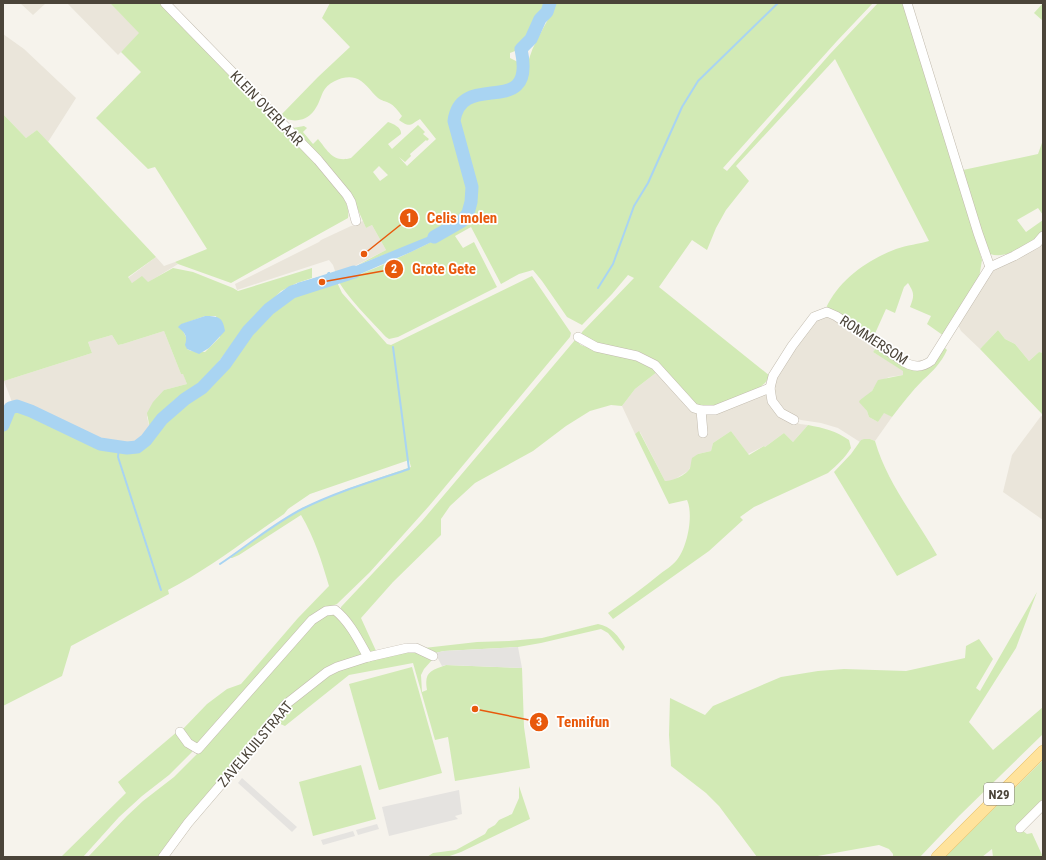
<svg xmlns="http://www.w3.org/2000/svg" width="1046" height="860" font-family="'Roboto Condensed',sans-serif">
  <rect width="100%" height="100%" fill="#f6f3ec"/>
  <g fill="#eae5da">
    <polygon points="20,3 46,3 33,15"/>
    <polygon points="67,3 110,3 140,33 118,55"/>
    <polygon points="3,34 24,49 76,98 48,142 37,130 26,138 3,114"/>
    <polygon points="363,221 366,228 372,225 386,250 347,270 336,274 333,265 329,260 237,290 235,284 319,242 321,240 351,226 356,225 357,223"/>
    <polygon points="1043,239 1043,353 1039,352 1029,361 1015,344 1005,339 998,330 980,349 961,331 958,325 979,289 993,271"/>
    <polygon points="156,257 164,266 175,262 178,264 147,283 132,283 128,278"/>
    <polygon points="830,315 877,347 873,352 904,371 903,375 889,377 877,383 870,394 860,400 860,402 867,411 869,417 878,422 884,412 892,417 875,441 870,439 861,440 860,442 838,428 821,423 801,420 792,417 774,400 775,380 813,321"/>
    <polygon points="164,331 181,374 183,373 187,384 164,390 147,417 150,429 146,435 135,444 120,443 108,441 81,431 18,403 12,402 4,381 92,353 88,342 112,335 118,345 123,344"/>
    <polygon points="657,372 704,415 709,414 764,392 781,415 787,419 800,424 808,425 793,442 784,433 765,447 764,446 748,454 731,431 713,443 711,451 698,454 688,471 672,481 665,481 640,432 635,434 622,406 635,389"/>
    <polygon points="1041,416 1043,417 1043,520 1003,492 1012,455"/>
  </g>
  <g fill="#d2eab5" fill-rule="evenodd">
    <path d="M110,3h51l165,171c9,12 25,27 22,44l-117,65 -53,-19 -3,-2 32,-13 -52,-82 -7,2 -52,-51 45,-46 -20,-20 18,-19z"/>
    <path d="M330,3h217c-2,6 -7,10 -10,16 -8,13 -12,30 -27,34v5l8,4c4,8 -3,18 -9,25 -20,5 -46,-1 -56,22 -1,5 -3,8 -3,13l19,70c0,7 -1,15 -5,21 -11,20 -83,42 -106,52l28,-15 -14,-25 -6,3 -11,-25 -62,-75 11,-2 3,2 -4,4 10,12 5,-5c10,12 15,24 33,19l37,-36c6,2 14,6 13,12l-13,10 4,5 26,-24 7,7 -2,2 6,5 -2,2 -1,-1 -16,14 1,2 -6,6 -6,-5 8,9 29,-27 -16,-20c-10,6 -10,9 -21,1l3,-4c-3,-4 -8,-11 -13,-13 -4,-2 -7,-2 -11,-5 -7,-6 -14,-18 -23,-20 -11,-3 -27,4 -32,14 -3,7 -5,14 -10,20 -7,9 -23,12 -32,3l37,-38 32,-30 -28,-29zM379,166l9,9 -8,6 -7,-9z"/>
    <path d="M555,3h318l-36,38 -114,127 4,3 103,-117 48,-51h25l79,257 -3,18 -35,58 -17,-12 4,-8 -21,-9c4,-11 5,-13 -2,-24l-4,4 -9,26 -9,-4 -13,29 -47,-30c13,-28 41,-48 70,-59 11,-4 23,-5 33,-8l-94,-182 -99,107 13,15 -23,29 -10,18 -9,22 -15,-10 -33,47 111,89 -5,7 -7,6 -50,20 -8,-1 -45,-46 -47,-13 -27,-14 1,-3 52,-54 -6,-3 -16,19 -30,31 -15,-8 -25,-36 -9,-11 -14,4 -18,10 -30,-57 -16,9 8,12 11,-6 23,45 -99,50 -9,2 -3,-2c-10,-11 -45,-46 -48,-58l9,-4 4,1v2c30,-12 59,-25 88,-40 9,-4 23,-9 29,-17 8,-10 7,-28 6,-40l-18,-62c8,-35 43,-14 59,-27 11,-8 11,-24 15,-36 6,-19 19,-34 25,-53z"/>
    <polygon points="1043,3 1043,21 1034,13"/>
    <path d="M3,114l23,24 11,-8 119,127 -28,20 4,6 10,-7 6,6 25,-14 20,4 40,16 5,3 74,-23v10l-15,5 -16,8 -38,39 -40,52 -30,19 -23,28 -3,-16 6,-11 11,-12 23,-6 -4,-10h-2l-17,-43 -41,13 -5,1 -6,-10 -24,7 4,11 -88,28 -1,-4zM205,316h11l4,21 -15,15 -14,-1 -4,-2v-10l-7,-14z"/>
    <path d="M1043,140v75l-5,-7 -21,12 9,12 17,-12v11c-12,13 -36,29 -53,23l-4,-7 -23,-77 75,-16z"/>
    <path d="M532,276l39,57 -1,4 -141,169 -59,66 -33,32 -10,4 -5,1 -11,7 -112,128 -5,1 -12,-15 25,-26 20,-15 14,-5 57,-66 31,-32c-8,-27 -14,-47 -28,-71l-62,40 -7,3h-2l53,-38 19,-12 45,-19 64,-22 -2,-7 -99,34 -22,15 -4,5c-39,26 -75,55 -116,76l1,4 -98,52 -9,30 -59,30v-273l12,-23 40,17 23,12 14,6 28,7h12l5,-1 11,-9 13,-13 14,-19 19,-12 19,-16 13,-14 23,-32 28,-30 22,-13 33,-10 4,-3 6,13 45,51 4,1z"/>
    <polygon points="998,330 1005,339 1015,344 1029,361 1039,352 1043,353 1043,412 1042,414 980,349"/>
    <polygon points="575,340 581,345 600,352 641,358 657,372 635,389 622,406 611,405 590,411 566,426 533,451 475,483 450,506 441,519 441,535 393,582 361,618 377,653 371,655 341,610 341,607 422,521"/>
    <path d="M877,347l43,23 24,-23 3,3c-6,13 -14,21 -24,30 -11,11 -21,24 -31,37l-8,-4 -6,9 -9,-5 -2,-6 -8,-9 1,-2 12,-9 6,-11 25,-5v-4l-30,-19z"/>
    <path d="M808,425c16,3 28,6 41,15l2,8c-6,10 -14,17 -23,25l-74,34 -14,10 3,3 -34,31 -96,68 -5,-6c18,-13 35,-25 52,-39 5,-4 12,-8 16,-13 11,-12 18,-46 11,-61l-18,4 -34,-70 4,-3 26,50c7,0 22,-6 25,-13 1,-3 1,-7 2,-10l6,-4 13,-3 2,-8 18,-12 18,24 15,-9 1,1 19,-14 9,9z"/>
    <path d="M864,439h6l5,2c12,42 41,77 62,114l-40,21 -63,-104 17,-18 10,-14z"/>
    <polygon points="1037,592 1016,648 969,722 993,750 1043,707 1043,734 959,816 920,857 893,857 893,854 889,849 879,845 812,857 757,857 719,806 706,793 671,766 669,735 670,698 705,715 713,706 781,677 818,671 844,669 906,671 965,658 966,646 979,639 993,659 976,688 980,691"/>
    <polygon points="330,613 338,616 362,652 361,655 310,682 160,857 88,857 127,816 143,801 174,777 199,752 316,620"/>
    <path d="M598,624c13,2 21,13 27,23l-2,4 -15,-18 -7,-4 -60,14 -23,4 -74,4 -9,2 -11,-5 53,-6 32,-1 33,-3z"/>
    <path d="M412,651l19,7 1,2 -8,9 -3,6 1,17 5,-2c-3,-18 3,-19 19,-25l76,3 2,59 6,41 -75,13 -7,-44 -13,3 -22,-77 -64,12 -64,51 -7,-3 -3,-3c20,-24 47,-45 77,-56 18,-6 40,-9 60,-13z"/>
    <polygon points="412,667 442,773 379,790 349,684"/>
    <polygon points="178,731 193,749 192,752 169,775 142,796 119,817 83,857 61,857 126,793 118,782"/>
    <polygon points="1043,760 1043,803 1019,828 1027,834 1032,833 1043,857 993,857 992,849 982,857 945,857"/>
    <polygon points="361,765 376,819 313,836 299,782"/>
    <polygon points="519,786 530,819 461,852 447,857 427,857 433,853 456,850 485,834 488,829 495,825 499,820 512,814 519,798"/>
  </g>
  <g fill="#e5e3e0">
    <polygon points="518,647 522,668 446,665 442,666 435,653 444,651"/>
    <polygon points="242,778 297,827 292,832 238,783"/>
    <polygon points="459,790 462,814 455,816 458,819 389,836 382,807"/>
    <polygon points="377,824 379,829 358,835 356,830"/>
    <polygon points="353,831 355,836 323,845 321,840"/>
  </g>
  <g fill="#a9d4f2">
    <polygon points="446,227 452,232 411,252 351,278 351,276 348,277 347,276 338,279 336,274 427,237"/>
    <polygon points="328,272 330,272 330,275 333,274 336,280 333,283 299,293 297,283 326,275"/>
    <path d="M205,316c13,0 18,1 20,15l-16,17 -10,6 -12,-5 -2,-4c3,-9 0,-12 -7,-18l3,-3z"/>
  </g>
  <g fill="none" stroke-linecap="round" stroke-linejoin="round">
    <g stroke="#a9d4f2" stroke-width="2">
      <polyline points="598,288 613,264 634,206 648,183 682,107 698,81 778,3"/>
      <polyline points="119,447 118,457 161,590"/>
      <path d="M220,564c27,-18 53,-40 82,-55 34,-17 71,-28 107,-40l-16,-122"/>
    </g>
    <g stroke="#a9d4f2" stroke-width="13">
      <path d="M434,237l28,-16 6,-8 3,-11 1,-15 -18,-66c7,-53 83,1 67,-72l10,-10 9,-20 7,-7 3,-9"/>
      <polyline points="3,425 10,408 17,406 31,411 100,444 127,448 137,447 146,440 162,419 185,399 202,388 225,364 248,331 269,309 292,292 354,272"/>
    </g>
    <defs>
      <g id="minor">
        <polyline points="165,3 318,160 347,195 351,202 356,221"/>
        <polyline points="907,3 978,233 990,267"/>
        <polyline points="578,337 596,347 637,356 655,365 694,408 701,410 715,410 770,388"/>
        <polyline points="701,410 703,433"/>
        <path d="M794,420l-13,-7 -9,-12 -2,-13 3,-12 19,-30 22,-29 13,-5 9,4 70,47c9,5 17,4 25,-2l59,-94 24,-11 23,-13 6,-7"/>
        <path d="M180,732l8,11 10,6 114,-129 14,-9 9,-1c15,12 24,31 33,47"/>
        <polyline points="1020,828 1043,805"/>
        <polyline points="163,857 188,823 247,754 278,713 285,705 327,672 337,667 368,657 407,648 416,648 433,656"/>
      </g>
      <polyline id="major" points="937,857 1043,751"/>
    </defs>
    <use href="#minor" stroke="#c2bbae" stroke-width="10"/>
    <use href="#major" stroke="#e6c16a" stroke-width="12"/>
    <use href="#minor" stroke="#fff" stroke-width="9"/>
    <use href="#major" stroke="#ffe39c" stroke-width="11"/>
  </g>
  <g text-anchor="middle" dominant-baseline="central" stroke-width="3.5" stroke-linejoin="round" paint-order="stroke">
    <rect fill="#fff" stroke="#817c74" stroke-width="1" x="984" y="783" width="30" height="22" rx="3"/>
    <g font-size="13" font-weight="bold" fill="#4b4439">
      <text x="999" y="794">N29</text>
    </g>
    <g font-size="14" fill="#4b4439" stroke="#fff">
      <text transform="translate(267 108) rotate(46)">KLEIN OVERLAAR</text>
      <text transform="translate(874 340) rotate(33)">ROMMERSOM</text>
      <text transform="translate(255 744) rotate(-50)">ZAVELKUILSTRAAT</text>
    </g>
  </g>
  <path fill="none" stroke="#e8590c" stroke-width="1.5" d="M364 254L409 218M322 282L394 269M475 709L539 722"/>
  <g fill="#e8590c" stroke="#fff" stroke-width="1.5">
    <circle cx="364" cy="254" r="4"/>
    <circle cx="322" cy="282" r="4"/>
    <circle cx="475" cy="709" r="4"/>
    <circle cx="409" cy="218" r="10"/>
    <circle cx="394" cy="269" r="10"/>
    <circle cx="539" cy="722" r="10"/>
  </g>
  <g font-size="12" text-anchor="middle" font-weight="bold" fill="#fff">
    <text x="409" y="222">1</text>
    <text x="394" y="273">2</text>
    <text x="539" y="726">3</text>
  </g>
  <g font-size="15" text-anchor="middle" font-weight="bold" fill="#e8590c" stroke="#fff" stroke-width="3.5" stroke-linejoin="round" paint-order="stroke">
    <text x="462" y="223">Celis molen</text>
    <text x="444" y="274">Grote Gete</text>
    <text x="583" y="727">Tennifun</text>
  </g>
  <rect width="1046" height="860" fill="none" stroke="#4b4439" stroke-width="8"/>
</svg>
